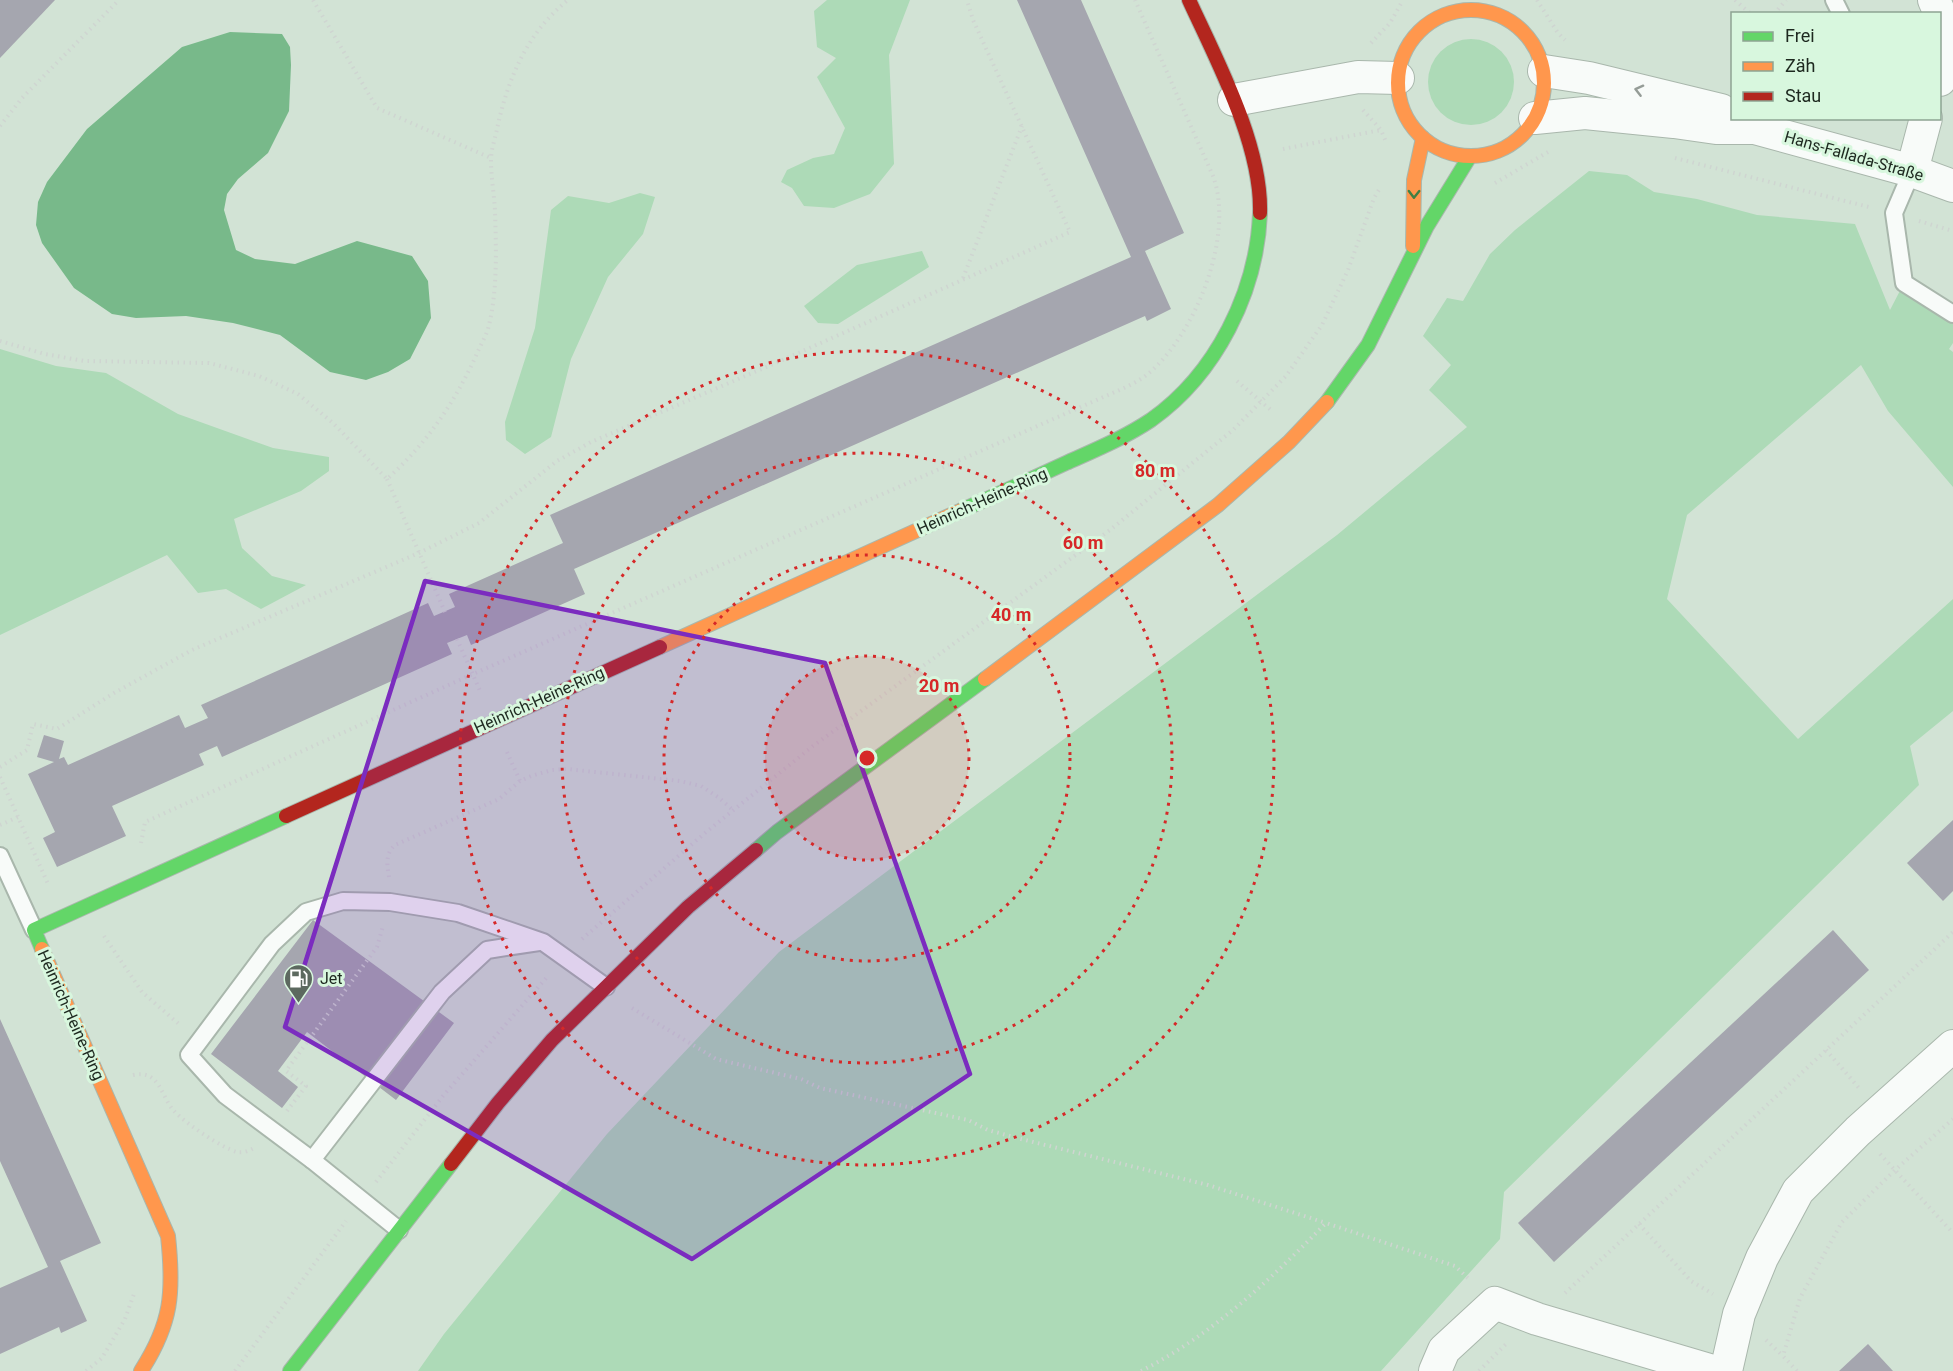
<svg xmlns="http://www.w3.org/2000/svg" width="1953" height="1371" font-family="Roboto,sans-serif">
  <rect width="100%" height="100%" fill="#d2e3d5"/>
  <g fill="#addab7">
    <polygon points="827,0 910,0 889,55 894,164 870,194 834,208 804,206 792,188 781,182 787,170 813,158 834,154 845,128 817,77 836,58 817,47 814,11"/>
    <circle cx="1471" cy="82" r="43"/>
    <polygon points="1589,171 1627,175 1654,192 1697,199 1757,215 1855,224 1890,310 1904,283 1953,314 1953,343 1949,349 1953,352 1953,487 1888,411 1861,365 1687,515 1667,599 1798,739 1953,599 1953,711 1910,746 1919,785 1504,1192 1500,1239 1381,1371 418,1371 444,1334 607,1134 779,952 1337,535 1467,427 1429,390 1451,365 1423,336 1447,298 1463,301 1490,254 1515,230"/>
    <polygon points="640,193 655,197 643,234 608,277 571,359 551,437 525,454 506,440 505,422 535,328 551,210 568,196 609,203"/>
    <polygon points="922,251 929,267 838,324 818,323 804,306 857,265"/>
    <polygon points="0,349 56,366 106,373 178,414 273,448 329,457 329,471 301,491 234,519 242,548 272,576 306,585 261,609 226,589 198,593 167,555 0,635"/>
  </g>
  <polygon fill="#78b98a" points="230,32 282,34 290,47 291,65 289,111 268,153 238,179 227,194 224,210 236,250 255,259 295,264 357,241 412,256 428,281 431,318 410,359 388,372 366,380 330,372 280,335 233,323 186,316 136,318 112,314 74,288 42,243 36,225 38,202 47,182 87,129 182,47"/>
  <g fill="#a5a6af">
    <polygon points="0,0 55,0 0,58"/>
    <polygon points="1017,0 1081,0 1184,233 1145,251 1171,309 1147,321 1145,316 574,569 585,594 471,645 467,635 447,643 452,654 222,757 217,746 199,754 204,765 112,806 126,836 57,867 43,838 55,832 28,774 54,762 37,757 44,735 64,741 59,759 64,757 68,765 179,715 185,728 208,718 201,705 315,654 428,603 434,616 455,607 449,594 563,543 550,515 1131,257"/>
    <polygon points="1953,820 1953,891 1943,901 1907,863"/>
    <polygon points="313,920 454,1023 396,1100 307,1032 278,1071 298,1087 282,1108 211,1054"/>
    <polygon points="1833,930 1869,970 1554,1262 1518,1223"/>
    <polygon points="0,1019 101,1243 60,1261 87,1321 61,1333 59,1327 0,1354 0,1288 48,1267 0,1161"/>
    <polygon points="1868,1344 1893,1371 1839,1371"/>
  </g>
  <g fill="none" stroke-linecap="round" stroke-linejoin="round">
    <defs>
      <g id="lane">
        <polyline points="1834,0 1841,14"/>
        <polyline points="1912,171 1894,213 1904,283 1953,314"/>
        <polyline points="0,856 34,930"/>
        <polyline points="312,1160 442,992 487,950 539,942"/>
        <polyline points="399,1230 312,1160 225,1095 189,1055 272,944 306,912 343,901 390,902 458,913 543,942 606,987"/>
      </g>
      <g id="street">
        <polyline points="1934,0 1949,34 1953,49"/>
        <polyline points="1544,71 1589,78 1721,110"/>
        <polyline points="1940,80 1953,59"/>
        <polyline points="1234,100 1358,77 1398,78"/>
        <polyline points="1535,118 1585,113 1674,122 1716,128 1755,128"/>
        <polyline points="1737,118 1755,128 1912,171 1953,186"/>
        <polyline points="1912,171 1926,118"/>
        <polyline points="1435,1371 1444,1350 1495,1303 1537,1319 1713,1371"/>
        <polyline points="1726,1371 1739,1314 1762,1258 1798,1191 1858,1131 1953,1046"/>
      </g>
      <g id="fast">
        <polyline points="1327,402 1368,345 1427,226 1470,156"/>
        <path d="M962,510c35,-15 69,-31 104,-47 29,-13 58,-25 85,-43 65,-46 106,-128 109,-207"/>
        <polyline points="756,850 777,832 985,679"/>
        <polyline points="42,949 34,930 286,816"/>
        <polyline points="290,1371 451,1164"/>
      </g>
      <g id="slow">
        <circle cx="1471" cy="83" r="73"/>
        <polyline points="1413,246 1414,180 1423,138"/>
        <polyline points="660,647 962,510"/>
        <polyline points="985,679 1218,505 1289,442 1327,402"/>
        <path d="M42,949l126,287c6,56 4,87 -27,135"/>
      </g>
      <g id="jam">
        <path d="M1189,0c28,61 73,145 71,213"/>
        <polyline points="286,816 660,647"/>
        <polyline points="451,1164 498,1103 552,1040 688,907 756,850"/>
      </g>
    </defs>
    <use href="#lane" stroke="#a9b7ac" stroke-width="20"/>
    <use href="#street" stroke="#a9b7ac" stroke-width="34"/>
    <use href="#fast" stroke="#a9b7ac" stroke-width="16"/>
    <use href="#slow" stroke="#a9b7ac" stroke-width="16"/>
    <use href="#jam" stroke="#a9b7ac" stroke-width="16"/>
    <g stroke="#cfd5d1" stroke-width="4" stroke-dasharray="1.5 4.5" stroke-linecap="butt">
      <polyline points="313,0 377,108 491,158"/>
      <polyline points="1537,0 1558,33 1565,40"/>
      <polyline points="1735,0 1751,14"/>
      <polyline points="1774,14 1786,0"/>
      <polyline points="1371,43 1390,23 1403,0"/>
      <polyline points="1363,110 1381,130 1386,142"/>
      <polyline points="0,126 22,98 119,0"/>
      <polyline points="1283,149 1381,130"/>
      <polyline points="1675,158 1869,207"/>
      <polyline points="1495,183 1548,152"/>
      <polyline points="1919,221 1953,231"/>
      <polyline points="963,278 1022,126"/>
      <path d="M0,341l45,13 39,7 125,2 50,13 39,18 35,29 54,56c39,-35 66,-74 88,-121 4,-10 10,-20 13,-29 10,-38 8,-80 7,-119 -1,-16 -4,-33 -4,-50 0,-10 4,-21 6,-31 11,-51 30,-96 71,-129"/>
      <polyline points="1237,381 1272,411"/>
      <polyline points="387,479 445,612"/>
      <polyline points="457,639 481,693"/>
      <polyline points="507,752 520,781"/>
      <polyline points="0,767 27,750 33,724 57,729 114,693 192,650 419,553 479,523 557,461 591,442 778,362 1070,232 973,20 967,0"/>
      <polyline points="0,777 49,886"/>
      <polyline points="0,825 18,817"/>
      <path d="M141,843l4,-21 328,-148 635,-279c14,-6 29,-12 41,-22 47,-40 86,-138 64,-197l-78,-176"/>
      <path d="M389,877c-2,-12 -4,-23 6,-32l104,-46 21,-18 11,-5 21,-6 15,-1 113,12 21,5 17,11 15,13"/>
      <polyline points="104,936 142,992 180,1025"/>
      <polyline points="582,939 705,833 813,746 1110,530 1233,430 1286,376 1322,325 1348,270 1374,198 1380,188"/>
      <polyline points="632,1008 716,1059 801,1079 820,1088 968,1120 988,1130 1021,1139 1208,1185 1326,1223"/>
      <polyline points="1826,1050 1859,1088"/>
      <path d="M133,1075c27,-6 28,22 41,36 11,12 48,37 63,41 6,1 12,-1 17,-4"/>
      <polyline points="287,1111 306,1086 286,1071 377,947 383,926"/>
      <polyline points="1880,1154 1953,1233"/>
      <polyline points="376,1182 443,1096 548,976"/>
      <polyline points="1639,1224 1691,1281 1713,1294"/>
      <polyline points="1565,1293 1953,932"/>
      <polyline points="1766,1340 1783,1356"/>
      <polyline points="86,1371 102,1358 125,1319 135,1291"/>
      <polyline points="235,1371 346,1221"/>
      <path d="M1141,1371c71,-36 130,-92 185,-148l129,43 15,14"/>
      <polyline points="1479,1371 1507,1343"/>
      <polyline points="1797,1371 1783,1356 1800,1298 1842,1222 1895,1170 1953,1119"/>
    </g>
    <use href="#lane" stroke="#f8fbf9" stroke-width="16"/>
    <use href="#street" stroke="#f8fbf9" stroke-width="32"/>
    <use href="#fast" stroke="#63d668" stroke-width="14"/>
    <use href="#slow" stroke="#ff974d" stroke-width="14"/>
    <use href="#jam" stroke="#b3261e" stroke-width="14"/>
  </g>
  <defs><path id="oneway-chevron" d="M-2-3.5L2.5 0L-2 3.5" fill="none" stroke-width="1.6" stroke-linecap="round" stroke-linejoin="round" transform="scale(1.5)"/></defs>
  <use stroke="#959c97" href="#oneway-chevron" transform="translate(1639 90) rotate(-166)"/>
  <use stroke="#407f44" href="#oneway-chevron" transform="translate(1414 194) rotate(91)"/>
  <path fill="#7b2cbf" fill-opacity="0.2" stroke="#7b2cbf" stroke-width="4.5" stroke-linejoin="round" d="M425,581l400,82 145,411 -278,185 -407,-232z"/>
  <circle cx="867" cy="758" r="102" fill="#d62828" fill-opacity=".12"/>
  <g fill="none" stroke="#d62828" stroke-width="3" stroke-dasharray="3 6">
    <circle cx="867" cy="758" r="102"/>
    <circle cx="867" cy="758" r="203"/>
    <circle cx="867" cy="758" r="305"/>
    <circle cx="867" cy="758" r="407"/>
  </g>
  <defs>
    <symbol id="fuel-pin" viewBox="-11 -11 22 30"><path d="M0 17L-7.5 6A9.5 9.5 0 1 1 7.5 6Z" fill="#5c695f" stroke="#d8f7de"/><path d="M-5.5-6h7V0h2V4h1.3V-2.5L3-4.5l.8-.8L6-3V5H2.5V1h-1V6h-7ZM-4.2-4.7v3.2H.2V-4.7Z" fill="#fff"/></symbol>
  </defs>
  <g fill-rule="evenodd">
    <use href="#fuel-pin" x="282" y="962" width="33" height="45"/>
  </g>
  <g text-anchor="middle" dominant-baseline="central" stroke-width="6" stroke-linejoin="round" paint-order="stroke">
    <g font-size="16" fill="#1d281f" stroke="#d8f7de">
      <text transform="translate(1854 156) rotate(16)">Hans-Fallada-Straße</text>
      <text transform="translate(982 501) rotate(-24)">Heinrich-Heine-Ring</text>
      <text transform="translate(539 700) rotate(-24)">Heinrich-Heine-Ring</text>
      <text transform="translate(71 1015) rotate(66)">Heinrich-Heine-Ring</text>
    </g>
    <g font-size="16" fill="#1d281f" stroke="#d8f7de" text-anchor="start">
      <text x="320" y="978">Jet</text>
    </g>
  </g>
  <circle cx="867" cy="758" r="9" fill="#d62828" stroke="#d8f7de" stroke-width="3"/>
  <g font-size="18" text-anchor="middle" font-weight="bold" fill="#d62828" stroke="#d8f7de" stroke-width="6" stroke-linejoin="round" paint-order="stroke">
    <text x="1155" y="477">80 m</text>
    <text x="1083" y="549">60 m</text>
    <text x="1011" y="621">40 m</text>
    <text x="939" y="692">20 m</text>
  </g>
  <rect x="1731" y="12" width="210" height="108" fill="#d8f7de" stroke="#8da492" stroke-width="1.5"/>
  <rect x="1743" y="32" width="30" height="9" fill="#63d668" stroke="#8da492" stroke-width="1.5"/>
  <text x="1785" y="42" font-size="18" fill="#1d281f">Frei</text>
  <rect x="1743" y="62" width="30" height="9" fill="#ff974d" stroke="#8da492" stroke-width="1.5"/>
  <text x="1785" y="72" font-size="18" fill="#1d281f">Zäh</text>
  <rect x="1743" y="92" width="30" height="9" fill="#b3261e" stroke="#8da492" stroke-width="1.5"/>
  <text x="1785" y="102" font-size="18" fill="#1d281f">Stau</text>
</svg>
